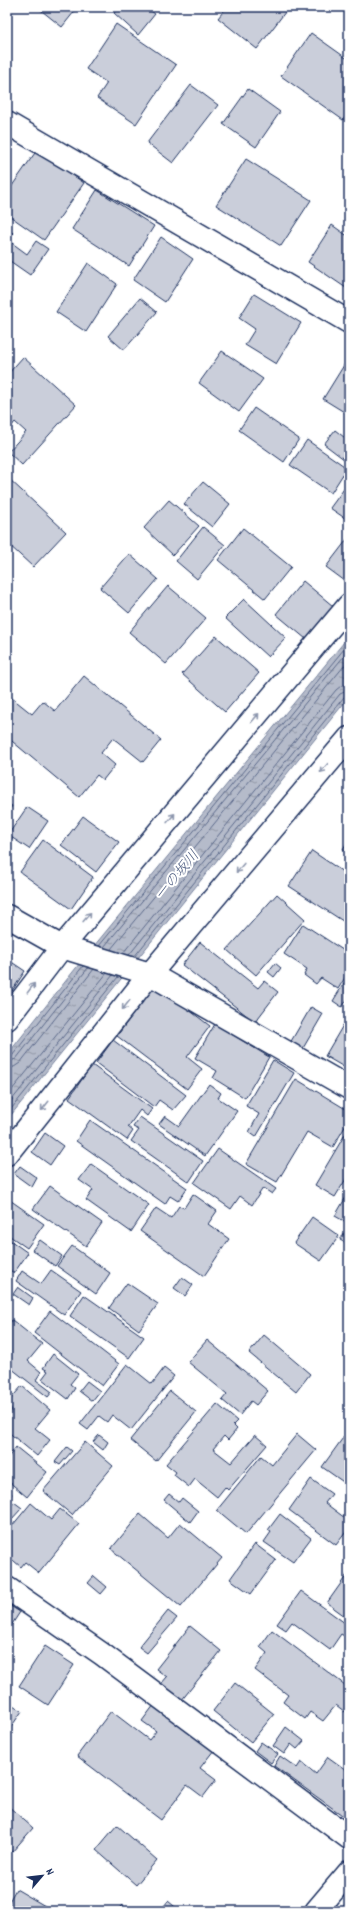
<svg xmlns="http://www.w3.org/2000/svg" width="356" height="1918" font-family="Dekko,'Klee One',sans-serif">
  <defs>
    <pattern id="water-ripples" width="26" height="14" patternUnits="userSpaceOnUse"><rect width="26" height="14" fill="#b5bbca"/><path d="M2 4q2-2 4 0t4 0M15 11q2-2 4 0t4 0" fill="none" stroke="#9298a7"/></pattern>
  </defs>
  <rect width="100%" height="100%" fill="#fff"/>
  <filter id="ink" filterUnits="userSpaceOnUse"><feTurbulence type="fractalNoise" baseFrequency=".025" numOctaves="2"/><feDisplacementMap in="SourceGraphic" scale="8" xChannelSelector="R" yChannelSelector="G"/><feConvolveMatrix kernelMatrix="1 2 1 2 8 2 1 2 1" color-interpolation-filters="sRGB"/></filter>
  <g filter="url(#ink)">
    <polygon fill="url(#water-ripples)" stroke="#77839f" points="349,636 349,697 7,1120 7,1055 80,963"/>
    <g fill="none" stroke-linecap="round" stroke-linejoin="round">
      <g stroke="#596789" stroke-width="1">
        <polyline points="99,946 349,643"/>
        <polyline points="104,947 349,650"/>
        <polyline points="111,949 349,660"/>
        <polyline points="123,953 336,690 341,686 349,684"/>
        <polyline points="129,955 340,694 349,690"/>
        <polyline points="134,957 344,697 349,695"/>
        <polyline points="7,1057 12,1056 83,966"/>
        <polyline points="7,1062 16,1059 88,968"/>
        <polyline points="7,1068 14,1067 20,1063 94,969"/>
        <polyline points="7,1096 107,973"/>
        <polyline points="7,1106 113,975"/>
        <polyline points="7,1114 118,977"/>
      </g>
    </g>
    <g fill="#caceda" stroke="#1b2f5e">
      <polygon points="37,7 78,7 62,27"/>
      <polygon points="119,7 146,7 155,14 138,35 114,13"/>
      <polygon points="227,7 289,7 257,49 218,18"/>
      <polygon points="116,24 176,65 136,124 97,98 107,83 86,69"/>
      <polygon points="311,33 349,60 349,112 343,120 281,76"/>
      <polygon points="191,85 218,105 173,163 147,143"/>
      <polygon points="248,89 280,112 256,147 223,124"/>
      <polygon points="37,150 84,183 44,240 7,214 7,193"/>
      <polygon points="246,159 311,200 281,246 216,205"/>
      <polygon points="97,190 154,226 129,266 72,229"/>
      <polygon points="332,225 349,237 349,283 346,288 308,262"/>
      <polygon points="7,229 13,233 8,240 27,254 36,241 48,249 30,275 7,259"/>
      <polygon points="161,237 193,259 165,302 133,280"/>
      <polygon points="88,263 117,284 86,332 56,312"/>
      <polygon points="254,294 301,323 276,364 245,345 255,329 239,318"/>
      <polygon points="140,298 157,312 124,350 108,336"/>
      <polygon points="222,351 263,379 239,412 199,383"/>
      <polygon points="23,357 76,405 22,465 8,452 26,432 15,422 11,427 7,423 7,375"/>
      <polygon points="349,357 349,415 323,399"/>
      <polygon points="254,408 299,439 284,462 239,430"/>
      <polygon points="335,430 349,441 349,463 324,444"/>
      <polygon points="307,440 347,468 331,493 290,465"/>
      <polygon points="7,477 66,532 33,567 7,543"/>
      <polygon points="203,482 230,504 212,527 184,504"/>
      <polygon points="349,482 349,521 330,508"/>
      <polygon points="169,500 199,526 173,555 144,528"/>
      <polygon points="203,527 225,545 197,579 176,561"/>
      <polygon points="243,528 291,567 265,599 218,560"/>
      <polygon points="349,537 349,584 326,567"/>
      <polygon points="129,554 158,579 129,613 100,588"/>
      <polygon points="303,581 333,606 306,639 276,614"/>
      <polygon points="168,586 206,618 166,664 129,632"/>
      <polygon points="244,599 286,638 268,657 225,618"/>
      <polygon points="216,636 259,673 225,712 182,674"/>
      <polygon points="84,676 161,740 143,762 113,738 101,753 115,765 103,780 97,775 79,797 7,737 7,694 32,714 43,701 55,711"/>
      <polygon points="7,803 12,806 7,814"/>
      <polygon points="27,807 48,821 29,849 8,835"/>
      <polygon points="83,816 119,842 96,872 61,845"/>
      <polygon points="349,839 349,853 343,849"/>
      <polygon points="43,840 93,877 71,909 20,872"/>
      <polygon points="312,851 349,876 349,925 289,886"/>
      <polygon points="277,894 305,919 256,975 227,950"/>
      <polygon points="303,924 349,954 349,971 338,989 321,978 316,984 304,975 307,969 284,954"/>
      <polygon points="200,942 258,988 264,981 278,992 255,1022 182,965"/>
      <polygon points="7,959 25,971 12,991 7,988"/>
      <polygon points="275,963 281,968 274,977 268,972"/>
      <polygon points="349,975 349,997 342,1007 333,1001"/>
      <polygon points="155,984 210,1026 187,1057 202,1069 187,1089 117,1036"/>
      <polygon points="311,1007 323,1014 302,1050 290,1043"/>
      <polygon points="349,1015 349,1070 325,1056"/>
      <polygon points="215,1024 269,1057 245,1098 213,1078 217,1071 195,1058"/>
      <polygon points="113,1040 186,1095 173,1110 159,1100 154,1107 96,1063"/>
      <polygon points="273,1060 294,1073 256,1137 249,1132 259,1114 246,1106"/>
      <polygon points="92,1065 152,1109 147,1116 140,1110 128,1127 133,1131 127,1140 69,1098"/>
      <polygon points="296,1079 349,1111 349,1120 333,1147 307,1132 277,1182 246,1164"/>
      <polygon points="209,1084 221,1093 218,1098 237,1111 205,1156 159,1124 165,1116 179,1126"/>
      <polygon points="140,1117 203,1161 189,1182 131,1141 139,1130 133,1127"/>
      <polygon points="90,1120 187,1188 178,1201 170,1196 165,1204 76,1141"/>
      <polygon points="347,1131 349,1132 349,1174 335,1197 315,1185"/>
      <polygon points="45,1133 63,1146 50,1165 32,1152"/>
      <polygon points="218,1149 276,1189 272,1194 263,1188 252,1205 240,1196 231,1209 194,1183"/>
      <polygon points="91,1164 149,1205 131,1232 86,1200 93,1190 79,1180"/>
      <polygon points="20,1166 37,1178 32,1187 14,1174"/>
      <polygon points="50,1186 102,1223 86,1246 33,1209"/>
      <polygon points="193,1194 217,1211 208,1224 229,1239 204,1276 140,1231 156,1208 171,1218 179,1206 184,1208"/>
      <polygon points="346,1197 349,1199 349,1224 335,1216"/>
      <polygon points="7,1198 44,1224 27,1248 7,1234"/>
      <polygon points="312,1217 339,1236 321,1261 294,1243"/>
      <polygon points="349,1225 349,1245 340,1240"/>
      <polygon points="7,1238 28,1253 14,1273 7,1268"/>
      <polygon points="40,1240 62,1256 55,1266 32,1250"/>
      <polygon points="72,1246 110,1273 96,1294 57,1266"/>
      <polygon points="51,1270 81,1291 64,1315 16,1281 22,1271 41,1284"/>
      <polygon points="182,1277 193,1285 185,1296 174,1288"/>
      <polygon points="127,1283 158,1304 139,1330 109,1308"/>
      <polygon points="18,1287 33,1298 29,1305 13,1294"/>
      <polygon points="84,1295 144,1337 129,1358 70,1316"/>
      <polygon points="50,1311 119,1364 102,1386 34,1333"/>
      <polygon points="12,1320 42,1344 28,1361 41,1372 36,1380 52,1392 48,1397 7,1365 7,1327"/>
      <polygon points="264,1335 310,1374 296,1392 249,1353"/>
      <polygon points="207,1340 268,1391 256,1405 251,1401 240,1415 222,1400 227,1394 188,1362"/>
      <polygon points="53,1354 78,1374 70,1384 75,1388 68,1399 42,1379 48,1371 43,1368"/>
      <polygon points="127,1364 152,1384 164,1368 174,1376 131,1430 112,1415 107,1422 99,1416 88,1430 80,1424"/>
      <polygon points="87,1381 100,1391 92,1401 79,1391"/>
      <polygon points="22,1386 50,1410 35,1428 50,1440 37,1456 7,1431 7,1416 12,1410 7,1403"/>
      <polygon points="170,1391 196,1412 156,1461 130,1440"/>
      <polygon points="217,1404 237,1421 233,1425 237,1429 228,1440 224,1436 213,1449 231,1463 255,1435 267,1445 228,1490 225,1487 217,1497 195,1479 189,1487 174,1475 176,1472 166,1464"/>
      <polygon points="297,1434 316,1450 246,1534 217,1510 261,1456 272,1465"/>
      <polygon points="99,1435 108,1442 103,1450 93,1442"/>
      <polygon points="345,1435 349,1437 349,1486 322,1467"/>
      <polygon points="85,1442 113,1466 72,1515 43,1491"/>
      <polygon points="16,1447 47,1472 27,1497 7,1480 7,1459"/>
      <polygon points="67,1447 72,1451 60,1465 55,1462"/>
      <polygon points="311,1479 332,1494 325,1503 349,1521 349,1528 336,1545 289,1510"/>
      <polygon points="7,1489 12,1494 7,1500"/>
      <polygon points="169,1494 179,1502 182,1498 198,1511 190,1522 164,1500"/>
      <polygon points="14,1502 22,1508 10,1521 7,1518 7,1511"/>
      <polygon points="31,1503 51,1520 60,1509 79,1524 39,1573 25,1562 21,1567 7,1555 7,1532"/>
      <polygon points="140,1514 168,1538 180,1523 222,1558 181,1607 111,1549"/>
      <polygon points="280,1514 311,1538 293,1562 264,1542 271,1532 268,1530"/>
      <polygon points="255,1544 276,1560 251,1594 230,1579"/>
      <polygon points="349,1572 349,1619 327,1603"/>
      <polygon points="94,1576 107,1587 101,1594 88,1583"/>
      <polygon points="301,1591 349,1626 349,1639 341,1634 330,1650 292,1622 286,1630 277,1624"/>
      <polygon points="7,1604 20,1612 7,1632"/>
      <polygon points="168,1611 177,1618 147,1653 139,1647"/>
      <polygon points="190,1626 221,1651 181,1701 161,1684 167,1677 156,1669"/>
      <polygon points="272,1630 349,1688 349,1715 336,1705 323,1721 310,1712 305,1719 283,1702 288,1695 255,1670 267,1653 260,1647"/>
      <polygon points="45,1646 74,1665 48,1705 19,1686"/>
      <polygon points="235,1683 274,1714 251,1742 213,1711"/>
      <polygon points="7,1701 22,1711 7,1733"/>
      <polygon points="154,1705 214,1750 200,1768 216,1780 203,1797 187,1785 161,1820 77,1756 111,1711 149,1740 156,1731 142,1721"/>
      <polygon points="286,1727 304,1741 297,1749 291,1744 284,1754 273,1746"/>
      <polygon points="261,1742 278,1754 271,1763 255,1751"/>
      <polygon points="280,1756 297,1768 301,1762 316,1774 328,1757 349,1772 349,1820 274,1766"/>
      <polygon points="7,1805 33,1828 12,1852 7,1848"/>
      <polygon points="117,1825 157,1860 136,1885 96,1850"/>
      <polygon points="16,1889 45,1906 42,1911 7,1911 7,1905"/>
      <polygon points="349,1899 349,1911 341,1911"/>
      <polygon points="168,1901 180,1911 160,1911"/>
      <polygon points="122,1905 128,1911 116,1911"/>
    </g>
    <g fill="none" stroke-linecap="round" stroke-linejoin="round">
      <defs>
        <g id="minor">
          <polyline points="7,123 349,322"/>
          <polyline points="7,916 62,947 150,974 349,1088"/>
          <polyline points="7,1019 62,947 349,605"/>
          <polyline points="7,1154 150,974 349,738"/>
          <polyline points="7,1588 102,1654 349,1838"/>
          <polyline points="316,1911 349,1872"/>
        </g>
      </defs>
      <use href="#minor" stroke="#1b2f5e" stroke-width="25"/>
      <use href="#minor" stroke="#fff" stroke-width="22"/>
    </g>
    <defs><path id="oneway-shaft" d="M-6 0H5M1.5-3L5.5 0L1.5 3" fill="none" stroke-width="1.6" stroke-linecap="round" stroke-linejoin="round"/></defs>
    <g stroke="#8d97ae">
      <use href="#oneway-shaft" transform="translate(255 718) rotate(-50)"/>
      <use href="#oneway-shaft" transform="translate(324 768) rotate(130)"/>
      <use href="#oneway-shaft" transform="translate(171 818) rotate(-50)"/>
      <use href="#oneway-shaft" transform="translate(240 868) rotate(130)"/>
      <use href="#oneway-shaft" transform="translate(87 917) rotate(-50)"/>
      <use href="#oneway-shaft" transform="translate(31 988) rotate(-53)"/>
      <use href="#oneway-shaft" transform="translate(126 1005) rotate(129)"/>
      <use href="#oneway-shaft" transform="translate(45 1106) rotate(129)"/>
    </g>
  </g>
  <g text-anchor="middle" dominant-baseline="central" stroke-width="4" stroke-linejoin="round" paint-order="stroke">
    <g font-size="15" font-style="italic" fill="#49597e" stroke="#fff">
      <text transform="translate(178 876) rotate(-50)">一の坂川</text>
    </g>
  </g>
  <rect width="356" height="1918" fill="none" stroke="#fff" stroke-width="24"/>
  <rect x="12" y="12" width="332" height="1894" fill="none" stroke="#1b2f5e" stroke-width="1.5" filter="url(#ink)"/>
  <g transform="translate(42 1876) rotate(62)" stroke="#ffffff" stroke-width="3" paint-order="stroke">
  <path d="M0-3L7 15L0 10L-7 15Z" fill="#1b2f5e"/>
  <text y="-6" font-size="11" font-weight="bold" text-anchor="middle" fill="#1b2f5e">N</text>
  </g>
</svg>
